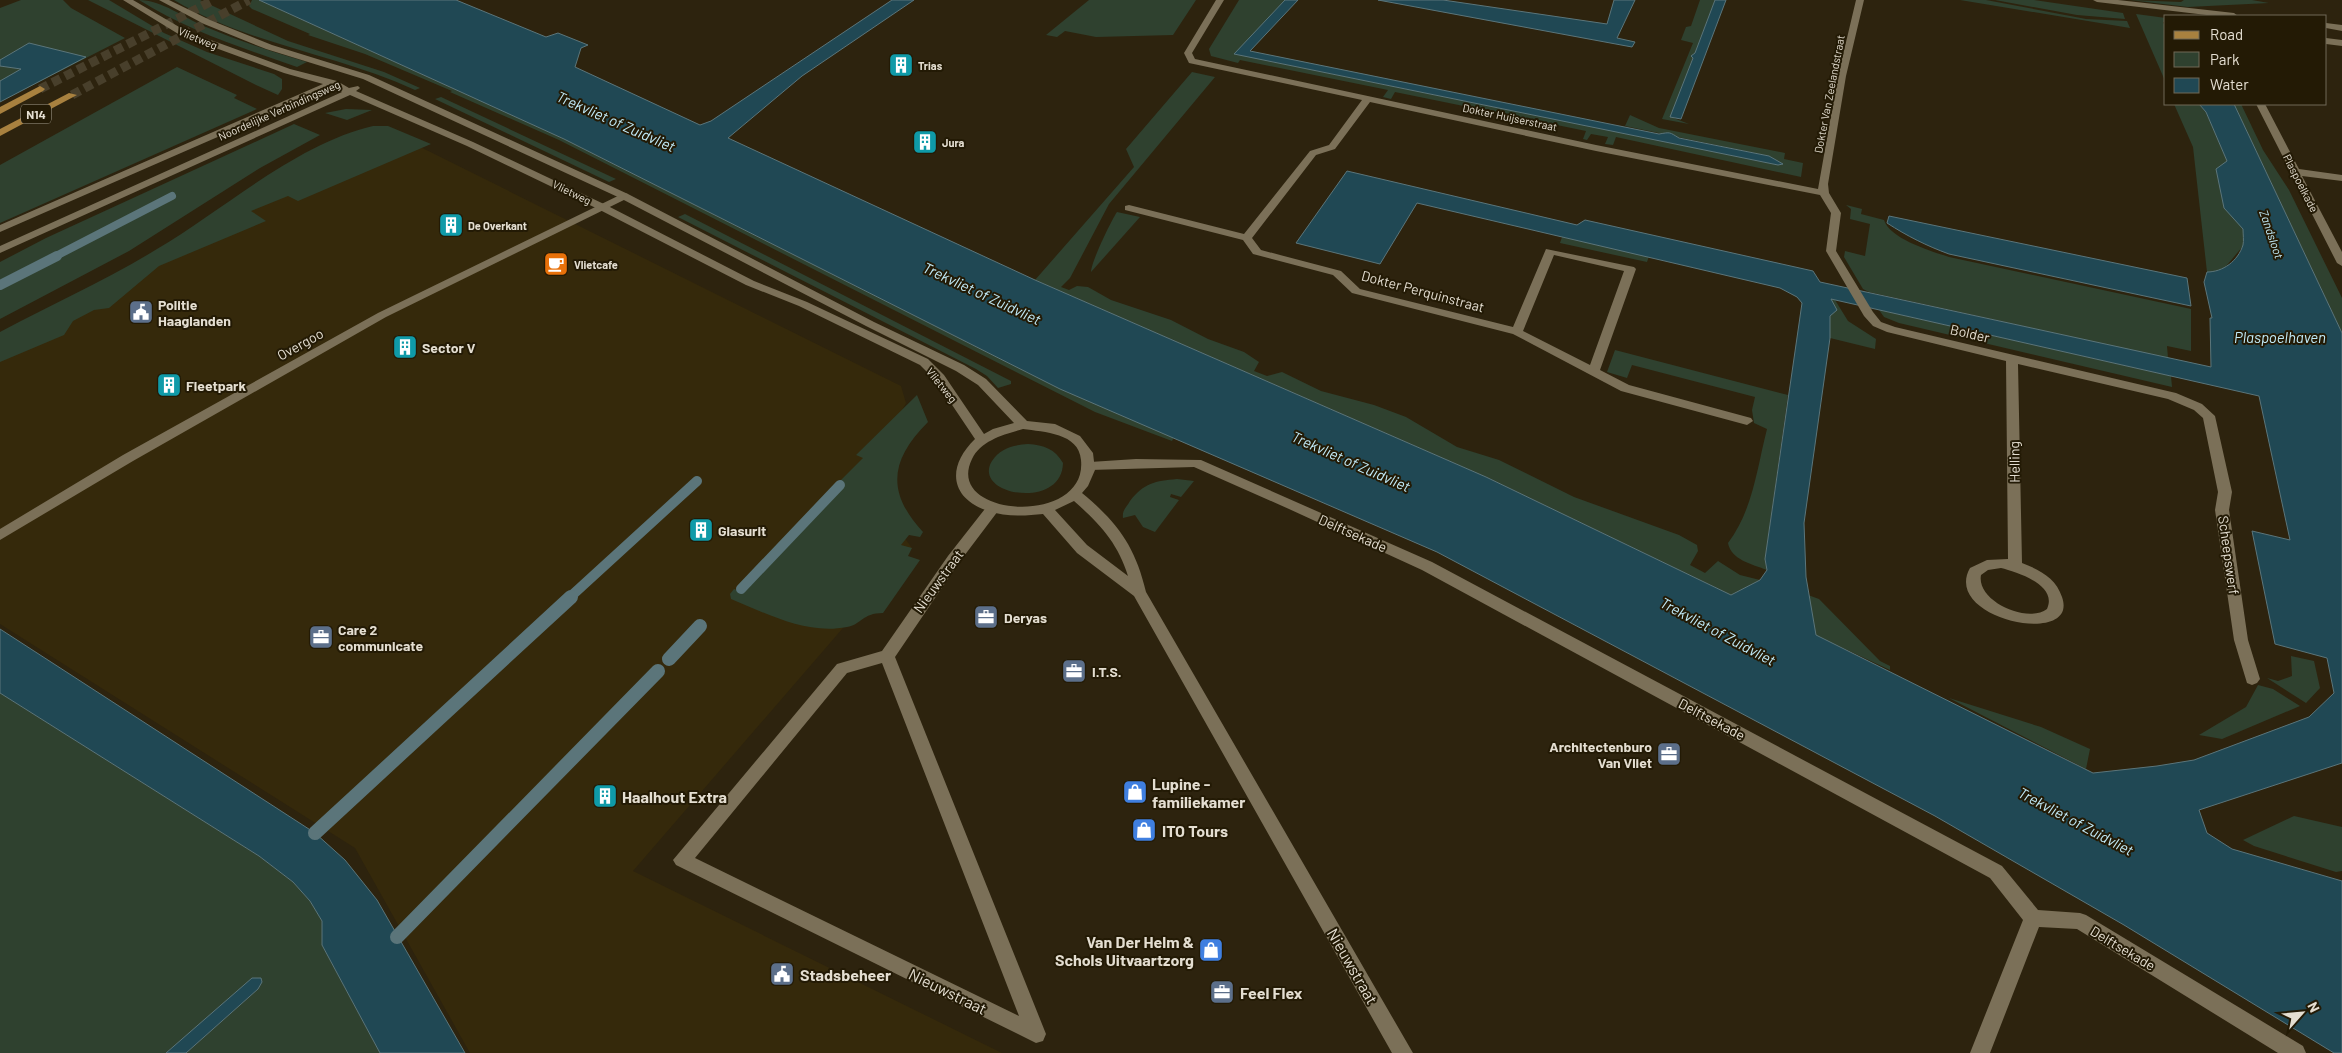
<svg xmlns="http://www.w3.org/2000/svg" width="2342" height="1053" font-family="Barlow,sans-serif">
  <rect width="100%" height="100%" fill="#2d230e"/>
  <polygon fill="#35290b" points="378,126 901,386 906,403 864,482 912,548 633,871 1002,1053 470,1053 355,848 0,624 0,337 143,261 342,136"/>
  <g fill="#2f412f">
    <polygon points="21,0 63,0 71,8 125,38 0,102 0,8"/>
    <polygon points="88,0 109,0 164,33 207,52 274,74 282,79 282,89 278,95 256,85"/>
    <path d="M139,0c23,0 45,18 67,27 33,14 67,25 101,35l-10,5c-54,-19 -109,-36 -158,-67z"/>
    <path d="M174,0h26l88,41 96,31 36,16 -5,2c-78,-36 -166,-45 -241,-90z"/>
    <polygon points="252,0 259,0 564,139 1060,389 1174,437 1172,441 1095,412 559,140 450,92 452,91 365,54 308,35 310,34 252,9 249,6"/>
    <polygon points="1089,0 1196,0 1173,35 1096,37 1065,31 1057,37 1046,35"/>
    <polygon points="1239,0 1285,0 1235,54 1778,165 1782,164 1769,156 1625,126 1630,115 1659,128 1785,153 1784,159 1803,163 1801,177 1616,137 1613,145 1605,144 1608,137 1591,134 1587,140 1583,139 1586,131 1395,92 1391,99 1383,97 1388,90 1240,60 1238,63 1211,56 1209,49"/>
    <polygon points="1700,0 1715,0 1695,53 1691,57 1693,57 1671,117 1689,124 1662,119 1693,43 1681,40 1686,27 1691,26"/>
    <polygon points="1960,0 1986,0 2086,19 2127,21 2130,28"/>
    <polygon points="1995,0 2034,0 2123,13 2125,19 2077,15"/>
    <polygon points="2130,0 2181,2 2184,0 2252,0 2269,3 2188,7"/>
    <polygon points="2136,14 2166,18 2166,22 2163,22 2166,30 2166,83"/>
    <polygon points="177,67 237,95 234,98 257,109 0,223 0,165"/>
    <polygon points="1192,72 1215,77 1109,204 1070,278 1061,287 1069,290 1077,286 1088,287 1111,300 1171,320 1208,339 1244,352 1259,362 1254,371 1267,376 1282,372 1321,391 1374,405 1406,417 1457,447 1499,460 1574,497 1679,535 1697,545 1698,551 1690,565 1705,573 1718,561 1740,575 1760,580 1731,595 1486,477 1035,280 1134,167 1126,149"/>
    <polygon points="441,97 616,179 609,182 435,99"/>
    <polygon points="2174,104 2199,104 2206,112 2227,161 2224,208 2244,229 2243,246 2222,271 2207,272 2193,147"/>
    <polygon points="2234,104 2241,104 2263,150 2289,190 2342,298 2342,333"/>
    <polygon points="346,109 372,110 347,120 325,113"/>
    <polygon points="294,124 320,135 260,168 129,251 0,319 0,262 46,238"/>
    <path d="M373,126h15l43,18 -133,57 -10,-5 -37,15 15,10 -107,45 -50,42 -15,2 -21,11 -9,14 -64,27v-30c52,-28 107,-52 157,-83 68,-40 139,-105 216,-123z"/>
    <path d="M1846,205l16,4 -1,5 23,6c6,19 47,31 65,37l242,52v42l-24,-5 1,12 -299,-66 -6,-3 -19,-32 1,-6 20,5 5,-32 -20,-5 1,-10z"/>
    <path d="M1117,212l23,5 -49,55c0,-10 20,-51 26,-60z"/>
    <polygon points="685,214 1011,381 1011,384 998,388 987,376 976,369 678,217"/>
    <polygon points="1562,237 1649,256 1647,262 1560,243"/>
    <polygon points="1830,299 1835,300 1848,321 1876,339 1875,349 1830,338"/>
    <polygon points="1879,310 2171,376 2172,387 1899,323 1884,317"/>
    <path d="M1615,350l173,45 -23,164 2,11c-15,-6 -36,-10 -39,-27 25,-33 29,-75 39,-114l-13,-6 -2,-13 3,-13 -123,-32 -5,13 -20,-6z"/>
    <path d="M917,395l11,27c-38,38 -42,70 -5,110l-3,5 -11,-2 -8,10 11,3 -4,8 12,4 -37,53c-21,0 -22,12 -36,14 -41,8 -79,-13 -116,-28l-1,-5 4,-5 10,3 101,-108 -6,-2 24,-24 -7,-3z"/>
    <path d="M1028,444c16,1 27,5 35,19 -1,48 -92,32 -71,-2 8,-13 22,-16 36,-17z"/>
    <path d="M1177,479l17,2 -13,16 -10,-3 -1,3 9,3 -24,32 -12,-5 -8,-12 -12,3c-1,-8 3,-10 7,-17 14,-18 25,-20 47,-22z"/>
    <polygon points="1808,595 1819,599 1880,661 1890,666 1890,670 1815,635"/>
    <polygon points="2291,656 2314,661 2320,688 2306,703 2267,678 2278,681 2292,676"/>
    <polygon points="2258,685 2273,689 2300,706 2222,739 2199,735 2246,707"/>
    <polygon points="0,693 259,856 293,882 310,901 322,921 322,945 380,1053 186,1053 258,989 261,978 252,979 166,1053 0,1053"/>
    <polygon points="1949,698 2041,727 2090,749 2086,769"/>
    <polygon points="2294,816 2342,827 2342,871 2336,872 2254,846 2243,840"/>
  </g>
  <g fill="#204854" stroke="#5b757a" fill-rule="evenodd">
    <path d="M259,0h197l90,37 12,-4 30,12 -7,3 -6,19 125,58 11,-4 181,-121h22l-112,76 -74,62 307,142 451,197 245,118 29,-15 7,-10 -2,-11 37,-256 -5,-6 -17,-9 -363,-85 -37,61 -84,-21 51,-72 230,54 8,-5 228,51 7,11 391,85 -1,-49h2l-8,-36 3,-10c16,0 31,-11 36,-27 1,-4 0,-11 0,-16l-19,-21 -8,-39 11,-8 -21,-49 -7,-8h35l108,229v430l-143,47 8,23 25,16 110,32v172h-8l-210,-128 -189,-109 -498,-264 -377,-163 -496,-250zM1831,299l428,97 31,144 -38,-9 23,113 52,14 7,35 -25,24 -115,43 -37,6 -64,7 -277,-138 -10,-58 -2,-54 26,-185v-22l7,-6z"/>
    <path d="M1285,0h13l-48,51 409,83c12,-2 10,-2 20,4l90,18 14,8 -5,1 -544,-111z"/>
    <polygon points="1378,0 1443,0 1607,24 1614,0 1635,0 1617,38 1635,42 1632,47"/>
    <polygon points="1715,0 1726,0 1681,119 1670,117 1693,58 1691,56 1695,53"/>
    <polygon points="29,43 86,57 0,102 0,81 21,69 0,66 0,60"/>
    <path d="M1889,216l298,62 4,28 -242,-52c-22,-8 -42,-18 -62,-31z"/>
    <polygon points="0,629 315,833 345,860 377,900 465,1053 380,1053 322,945 322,921 310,901 293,882 259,856 0,693"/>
    <polygon points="252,978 261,978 262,982 258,989 186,1053 166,1053"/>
  </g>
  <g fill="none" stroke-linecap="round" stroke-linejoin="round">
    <polyline stroke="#5b757a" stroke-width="8" points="54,257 172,196"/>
    <g stroke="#5b757a" stroke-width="10">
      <polyline points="0,285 57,256"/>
      <polyline points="741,589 840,485"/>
      <polyline points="569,598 697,481"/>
    </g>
    <g stroke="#5b757a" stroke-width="14">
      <polyline points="669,659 700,626"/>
      <polyline points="315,833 571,597"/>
      <polyline points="397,937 658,671"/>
    </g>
    <g stroke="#483f2b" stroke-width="9" stroke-dasharray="9 5" stroke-linecap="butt">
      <polyline points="40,89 214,0"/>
      <polyline points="72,95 249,0"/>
    </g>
    <g fill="#7b7058" fill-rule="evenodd">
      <path d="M1216,0h8l-32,53 3,6 401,86 222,44 20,-113 18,-76h8l-18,76 -18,108 1,9 12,20 -5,38 37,61 8,10 14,5 281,66 26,11 13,12 17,76 -3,18 19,130 12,39 -3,4 -5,2 -5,-2 -13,-43 -19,-130 3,-18 -15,-74 -9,-8 -26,-11 -150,-35 4,199c18,7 34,15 40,34 18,51 -121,22 -92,-29l17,-8 21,-1 -2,-198 -119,-29 -14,-6 -9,-10 -38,-65 5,-38 -11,-18 -224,-44 -226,-49 -35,47 -19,6 -64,83 9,12 80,21 19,18 153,38 33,-78 88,18 2,2 -36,101 29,15 122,33 2,3 -6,4 -126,-34 -108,-57 -161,-41 -19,-18 -80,-21 -10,-14 -118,-30v-4l4,-1 115,29 66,-83 19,-6 33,-45 -173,-37 -5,-10zM1554,255l70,16 -34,94 -67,-34zM2001,568c16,4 57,17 46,41 -20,15 -71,-8 -66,-34l7,-5z"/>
      <polygon points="2326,38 2342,40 2342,46 2326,44"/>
      <polygon points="2256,104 2265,104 2299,169 2342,175 2342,181 2302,176 2342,252 2342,266 2337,263"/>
      <polygon points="624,193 628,194 628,198 386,317 133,461 0,540 0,529 123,455 378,313"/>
      <polygon points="1136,459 1201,460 1432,562 2002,866 2038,910 2080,913 2086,915 2303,1046 2306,1053 2278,1053 2077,929 2039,927 1990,1053 1970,1053 2023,920 1990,878 1422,570 1289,509 1194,467 1090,470 1083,466 1090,462"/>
      <path d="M993,503l7,5 -2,3 -40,53 -63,93 151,377 -3,7 -7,2 -360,-178 -3,-5 164,-196 45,-13 66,-95 40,-51zM882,663l137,353 -324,-158 152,-185z"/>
    </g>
    <g fill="#7b7058" fill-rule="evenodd">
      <path d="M123,0h10l53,31 104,38 47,12 12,7 9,-2 2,2 -4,3 117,51 133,63 148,76 53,21 121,57 16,16 40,59 9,-5 21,-6 -36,-38 -22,-14 -90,-45 -246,-128 -257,-119 -97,-30 -62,-25 -45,-24h10l41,20 62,25 97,30 259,119 246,128 90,43 22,14 41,42 28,3 25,12 13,17 2,17 -7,16 -6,7c36,30 53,53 64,99l267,461h-21l-258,-457 -57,-43 -34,-39c-18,2 -37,3 -55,-3 -39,-13 -41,-45 -13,-72l-39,-58 -16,-16 -121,-59 -53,-21 -148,-76 -131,-63 -117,-51 -350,158v-7l342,-154 -10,-5 -332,145v-7l323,-141 -39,-11 -104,-38zM1023,429c21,3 56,4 58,31 7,67 -138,58 -109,-1 9,-19 33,-25 51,-30zM1074,501c25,22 44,42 54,75l-41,-31 -32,-35z"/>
      <polygon points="2093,0 2118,0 2234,13 2238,16 2215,16 2097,2"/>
      <polygon points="2326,23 2342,25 2342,31 2326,28"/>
    </g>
    <g fill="#a8813f" fill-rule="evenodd">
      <polygon points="40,86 45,89 43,91 0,114 0,107"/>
      <polygon points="69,93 77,95 0,136 0,129"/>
    </g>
  </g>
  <defs>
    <symbol id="building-square" viewBox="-11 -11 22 22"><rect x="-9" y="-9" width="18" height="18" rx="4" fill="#0f9aa8" stroke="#231a05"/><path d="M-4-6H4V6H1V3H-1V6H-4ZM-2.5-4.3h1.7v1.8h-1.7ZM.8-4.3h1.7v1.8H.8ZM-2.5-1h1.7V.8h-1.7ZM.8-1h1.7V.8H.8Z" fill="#fff"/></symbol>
    <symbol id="cafe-square" viewBox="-11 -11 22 22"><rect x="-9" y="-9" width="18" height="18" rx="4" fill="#e8710a" stroke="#231a05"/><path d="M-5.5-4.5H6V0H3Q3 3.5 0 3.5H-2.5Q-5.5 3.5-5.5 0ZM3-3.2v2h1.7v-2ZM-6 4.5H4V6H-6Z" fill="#fff"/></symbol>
    <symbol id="civic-square" viewBox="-11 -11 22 22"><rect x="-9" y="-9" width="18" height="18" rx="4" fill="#5c6f8a" stroke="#231a05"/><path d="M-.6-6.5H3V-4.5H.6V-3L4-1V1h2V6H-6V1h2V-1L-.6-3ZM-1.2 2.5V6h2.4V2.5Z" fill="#fff"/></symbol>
    <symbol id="office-square" viewBox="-11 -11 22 22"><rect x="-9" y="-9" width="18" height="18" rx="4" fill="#5c6f8a" stroke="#231a05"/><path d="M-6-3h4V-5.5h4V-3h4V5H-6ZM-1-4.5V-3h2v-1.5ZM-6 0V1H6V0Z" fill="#fff"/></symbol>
    <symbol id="shop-square" viewBox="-11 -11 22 22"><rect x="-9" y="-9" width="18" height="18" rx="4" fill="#3f7fe0" stroke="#231a05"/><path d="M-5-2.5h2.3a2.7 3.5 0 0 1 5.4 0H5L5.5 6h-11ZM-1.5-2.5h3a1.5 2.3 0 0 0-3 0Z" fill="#fff"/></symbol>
  </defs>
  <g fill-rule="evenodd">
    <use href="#building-square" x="887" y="51" width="28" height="28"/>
    <use href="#building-square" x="911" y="128" width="28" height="28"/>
    <use href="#building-square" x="437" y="211" width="28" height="28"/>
    <use href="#cafe-square" x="542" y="250" width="28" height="28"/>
    <use href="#civic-square" x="127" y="298" width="28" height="28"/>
    <use href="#building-square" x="391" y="333" width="28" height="28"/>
    <use href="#building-square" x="155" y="371" width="28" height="28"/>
    <use href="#building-square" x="687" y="516" width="28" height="28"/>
    <use href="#office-square" x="972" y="603" width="28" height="28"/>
    <use href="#office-square" x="307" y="623" width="28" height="28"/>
    <use href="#office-square" x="1060" y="657" width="28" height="28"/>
    <use href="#office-square" x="1655" y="740" width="28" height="28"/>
    <use href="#shop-square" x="1121" y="778" width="28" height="28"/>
    <use href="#building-square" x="591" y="782" width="28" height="28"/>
    <use href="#shop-square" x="1130" y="816" width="28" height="28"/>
    <use href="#shop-square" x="1197" y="936" width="28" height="28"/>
    <use href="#civic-square" x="768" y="960" width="28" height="28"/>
    <use href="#office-square" x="1208" y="978" width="28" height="28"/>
  </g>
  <g text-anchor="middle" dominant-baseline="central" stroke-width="4" stroke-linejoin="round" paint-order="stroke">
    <g font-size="11" fill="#e4ded1" stroke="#231a05">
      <text transform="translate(198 38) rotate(23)">Vlietweg</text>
      <text transform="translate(1829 94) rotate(-79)">Dokter Van Zeelandstraat</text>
      <text transform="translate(279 110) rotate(-24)">Noordelijke Verbindingsweg</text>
      <text transform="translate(1510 117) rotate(12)">Dokter Huijserstraat</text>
      <text transform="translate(2301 183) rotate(63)">Plaspoelkade</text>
      <text transform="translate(572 192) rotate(26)">Vlietweg</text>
      <text transform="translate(942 385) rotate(51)">Vlietweg</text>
    </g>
    <g font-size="11" font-weight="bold" fill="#e4ded1" stroke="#231a05" text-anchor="start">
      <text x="918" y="65">Trias</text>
      <text x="942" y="142">Jura</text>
      <text x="468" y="225">De Overkant</text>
      <text x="574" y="264">Vlietcafe</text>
    </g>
    <rect fill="#231a05" stroke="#aaa394" stroke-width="1" x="21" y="104.5" width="30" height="19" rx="4"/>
    <g font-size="12" font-weight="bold" fill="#e4ded1">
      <text x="36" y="114">N14</text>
    </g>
    <g font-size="12" font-style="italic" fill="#c1ebf9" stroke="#231a05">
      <text transform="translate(2272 234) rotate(71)">Zandsloot</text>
    </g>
    <g font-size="14" fill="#e4ded1" stroke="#231a05">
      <text transform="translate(1423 291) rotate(15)">Dokter Perquinstraat</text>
      <text transform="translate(1970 333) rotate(13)">Bolder</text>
      <text transform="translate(300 344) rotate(-29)">Overgoo</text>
      <text transform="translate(2014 462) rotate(-91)">Helling</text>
      <text transform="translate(1353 533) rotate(24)">Delftsekade</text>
      <text transform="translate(2229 555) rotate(82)">Scheepswerf</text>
      <text transform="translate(938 581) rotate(-54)">Nieuwstraat</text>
      <text transform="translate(1712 719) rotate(28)">Delftsekade</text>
      <text transform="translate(2123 948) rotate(31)">Delftsekade</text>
    </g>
    <g font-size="14" font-weight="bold" fill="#e4ded1" stroke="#231a05" text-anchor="start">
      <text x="158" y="304">Politie<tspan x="158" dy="16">Haaglanden</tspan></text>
      <text x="422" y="347">Sector V</text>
      <text x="186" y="385">Fleetpark</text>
      <text x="718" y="530">Glasurit</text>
      <text x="1004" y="617">Deryas</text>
      <text x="338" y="629">Care 2<tspan x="338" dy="16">communicate</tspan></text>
      <text x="1092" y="671">I.T.S.</text>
      <text x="1652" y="746" text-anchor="end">Architectenburo<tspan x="1652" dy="16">Van Vliet</tspan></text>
    </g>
    <g font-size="15" font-style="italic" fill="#c1ebf9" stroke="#231a05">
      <text transform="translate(616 121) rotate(24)">Trekvliet of Zuidvliet</text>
      <text transform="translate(982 293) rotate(25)">Trekvliet of Zuidvliet</text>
      <text x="2280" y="337">Plaspoelhaven</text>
      <text transform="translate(1351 461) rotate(24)">Trekvliet of Zuidvliet</text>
      <text transform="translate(1718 631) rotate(28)">Trekvliet of Zuidvliet</text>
      <text transform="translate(2076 821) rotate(28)">Trekvliet of Zuidvliet</text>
    </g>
    <g font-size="16" font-weight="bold" fill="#e4ded1" stroke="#231a05" text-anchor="start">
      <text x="1152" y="783">Lupine -<tspan x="1152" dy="18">familiekamer</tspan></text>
      <text x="622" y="796">Haalhout Extra</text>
      <text x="1162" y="830">ITO Tours</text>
      <text x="1194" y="941" text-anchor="end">Van Der Helm &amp;<tspan x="1194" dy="18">Schols Uitvaartzorg</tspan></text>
      <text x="800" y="974">Stadsbeheer</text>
      <text x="1240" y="992">Feel Flex</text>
    </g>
    <g font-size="16" fill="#e4ded1" stroke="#231a05">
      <text transform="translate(1353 966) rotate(60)">Nieuwstraat</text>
      <text transform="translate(948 991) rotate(26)">Nieuwstraat</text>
    </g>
  </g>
  <rect x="2164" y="15" width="162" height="90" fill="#231a05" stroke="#706857"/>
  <rect x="2174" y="31" width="25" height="8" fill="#a8813f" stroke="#706857"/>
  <text x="2210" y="40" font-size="15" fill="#e4ded1">Road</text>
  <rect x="2174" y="52" width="25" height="15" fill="#2f412f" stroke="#706857"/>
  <text x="2210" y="65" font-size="15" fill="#e4ded1">Park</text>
  <rect x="2174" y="78" width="25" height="15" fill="#204854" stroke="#706857"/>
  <text x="2210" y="90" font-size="15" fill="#e4ded1">Water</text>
  <g transform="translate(2302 1013) rotate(63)" stroke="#231a05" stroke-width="4" paint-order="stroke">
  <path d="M0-4L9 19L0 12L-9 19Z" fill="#e4ded1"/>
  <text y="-8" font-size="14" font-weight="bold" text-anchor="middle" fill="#e4ded1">N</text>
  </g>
</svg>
